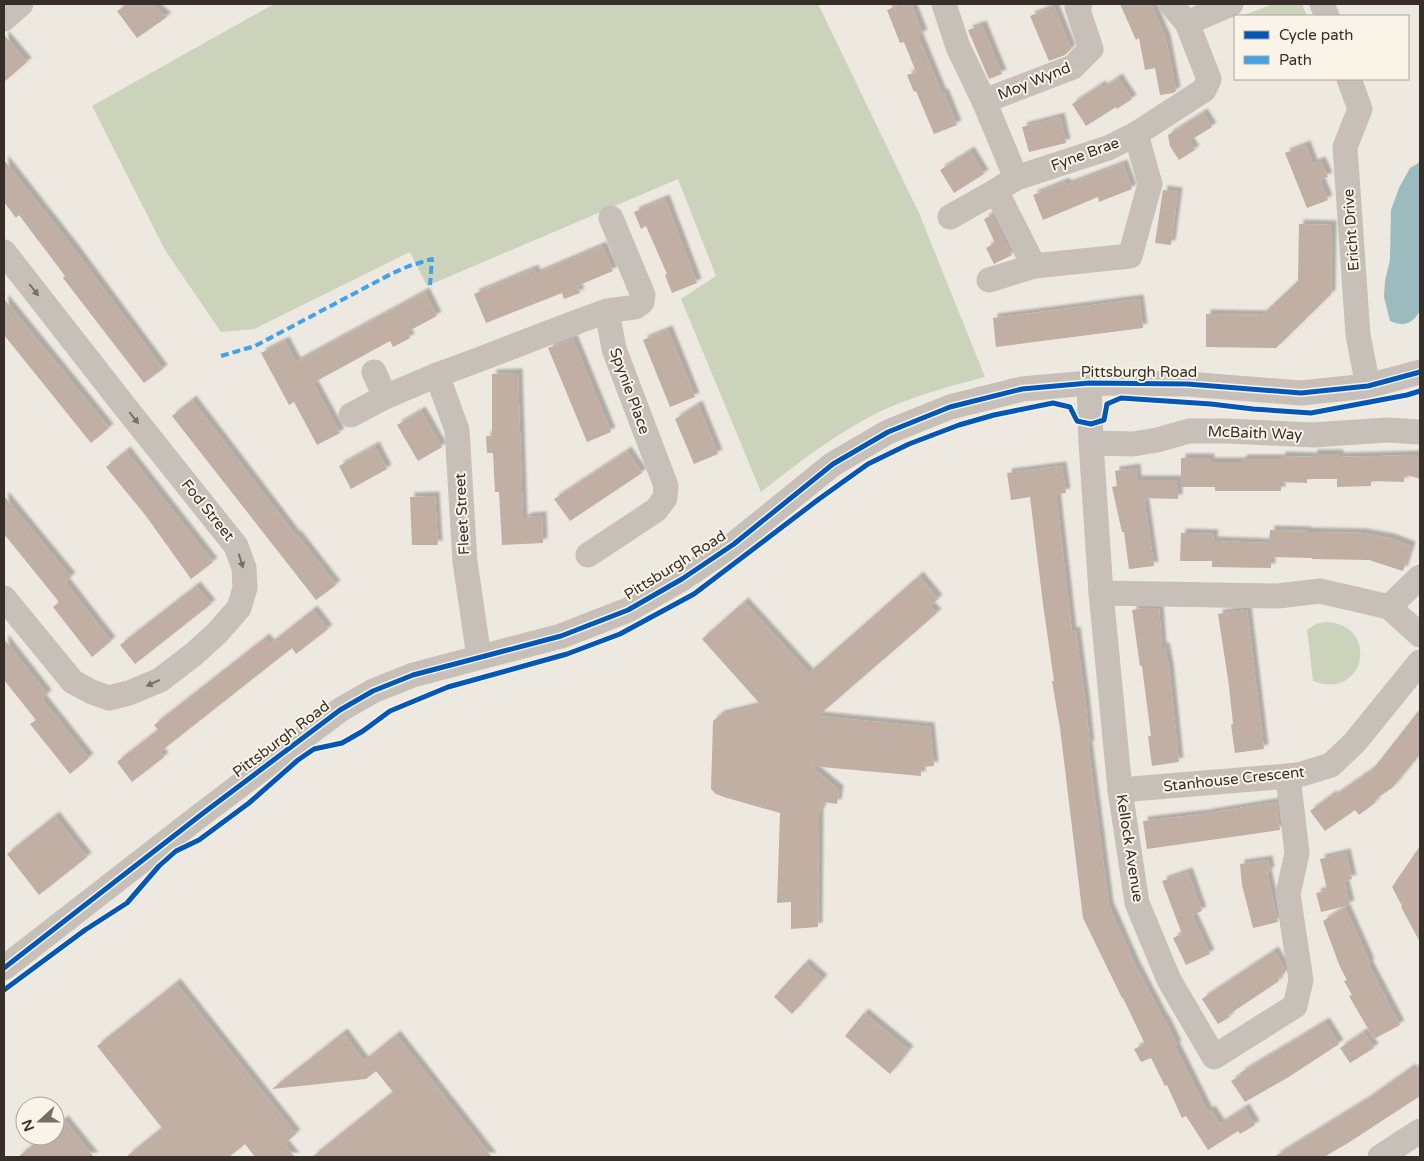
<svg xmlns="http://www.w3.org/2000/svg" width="1424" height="1161" font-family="'Varela Round',sans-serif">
  <defs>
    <filter id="shadow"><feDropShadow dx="4.5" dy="-4.5" stdDeviation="1" flood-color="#0004"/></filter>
  </defs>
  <rect width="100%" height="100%" fill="#ede9e0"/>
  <g fill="#cbd3ba">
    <path d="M274,4h544l101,209 66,164c-35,9 -72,19 -106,35 -42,21 -80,50 -118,80l-80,-193 35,-23 -38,-97 -251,107 -17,-34 -156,77 -33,3 -56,-82 -73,-144z"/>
    <polygon points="1273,4 1302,4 1307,16 1242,16"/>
    <path d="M1324,622c57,0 42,80 -11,59l-6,-51 9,-6z"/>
  </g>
  <path fill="#9cbbbe" d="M1420,162v149c-8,13 -16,16 -30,10l-6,-24 1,-16 5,-21 1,-50 8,-22 11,-20z"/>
  <g fill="#c0afa2" filter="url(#shadow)">
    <polygon points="128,4 151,4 167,17 137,38 117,11"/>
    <polygon points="901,4 911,4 923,34 918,36 942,94 944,93 957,125 934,134 916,91 914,92 907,75 916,72 904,42 900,43 887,10"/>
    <polygon points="1120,4 1151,4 1166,39 1176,91 1173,93 1160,95 1155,68 1145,70 1139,38 1136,40"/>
    <polygon points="1054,7 1071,49 1065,55 1049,61 1030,16"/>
    <polygon points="982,25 1002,74 989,79 968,30"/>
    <polygon points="4,35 27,62 4,82"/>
    <polygon points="1118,78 1132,99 1117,109 1116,107 1086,126 1072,104 1101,85 1103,88"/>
    <polygon points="1203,113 1212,127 1189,141 1195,150 1179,160 1170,146 1168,135"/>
    <polygon points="1060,117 1066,143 1029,152 1022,127"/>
    <polygon points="1306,145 1313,164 1321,161 1328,177 1320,180 1328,200 1307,208 1285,153"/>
    <polygon points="970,151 984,174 954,193 940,170"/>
    <polygon points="4,160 74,249 163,369 144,383 63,278 65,276 19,215 16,218 4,202"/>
    <polygon points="1123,164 1132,189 1099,202 1098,197 1043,220 1033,195 1065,182 1067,185"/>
    <polygon points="1163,190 1178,192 1171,245 1155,243"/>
    <polygon points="665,199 697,283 672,293 665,275 667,274 646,226 641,229 634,212"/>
    <polygon points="992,215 1012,255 994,264 986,248 995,243 984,219"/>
    <polygon points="1299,224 1332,225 1331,294 1276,348 1206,347 1206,314 1262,315 1298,281"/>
    <polygon points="602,246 613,271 577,286 580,293 564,299 562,293 486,323 474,294 534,269 536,274"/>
    <polygon points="425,292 437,316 407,332 410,338 393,347 390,341 313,383 340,433 317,445 294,402 289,405 261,353 285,341 296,362"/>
    <polygon points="4,299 109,428 91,443 4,335"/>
    <polygon points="1139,299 1143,328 996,347 993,318"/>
    <polygon points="668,330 695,397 670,407 643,340"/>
    <polygon points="573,339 611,432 587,442 548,348"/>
    <polygon points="518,373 523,520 528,517 542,516 543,543 502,545 499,492 495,492 493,453 487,453 486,436 492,436 492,374"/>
    <polygon points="192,400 296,536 297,535 336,585 316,600 172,416"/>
    <polygon points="698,405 718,454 694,464 675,419"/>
    <polygon points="421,411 442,447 418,461 397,425"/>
    <polygon points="375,446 387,469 351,489 339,466"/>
    <polygon points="126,451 213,562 191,579 146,516 106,467"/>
    <polygon points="627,451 642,473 570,521 554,499"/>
    <polygon points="1313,454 1339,454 1339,457 1420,455 1420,479 1404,474 1404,482 1371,481 1371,486 1337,487 1337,479 1307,479 1307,483 1281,482 1281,491 1215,491 1215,487 1181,487 1181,458 1210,458 1210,462 1242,462 1242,459 1281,459 1281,456 1313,457"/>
    <polygon points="1062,466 1066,493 1056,494 1072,632 1076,631 1085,699 1090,745 1088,745 1109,906 1135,965 1164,1020 1165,1020 1177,1045 1175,1046 1208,1112 1211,1110 1220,1124 1245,1108 1255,1125 1240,1134 1238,1131 1208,1150 1186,1116 1182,1118 1167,1085 1165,1086 1151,1058 1141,1062 1134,1049 1145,1044 1123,998 1122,998 1083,918 1060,728 1052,681 1054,681 1043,604 1030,497 1011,500 1007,473"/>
    <polygon points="1136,468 1137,480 1178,480 1178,499 1144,498 1154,566 1129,569 1124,532 1122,532 1112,487 1117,486 1115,471"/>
    <polygon points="4,496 71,577 65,582 111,641 92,657 53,607 59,602 4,534"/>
    <polygon points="435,496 438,545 412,545 410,497"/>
    <polygon points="1270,530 1307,531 1307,532 1362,533 1390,538 1411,546 1403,571 1369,560 1312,559 1312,558 1271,557 1271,568 1212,567 1212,561 1180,561 1181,533 1214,534 1213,541 1269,543"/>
    <polygon points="919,576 938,599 930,606 937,613 818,716 930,727 934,766 921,767 921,776 810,766 839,790 837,804 824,802 819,814 818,927 791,929 791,902 777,903 780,813 727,798 716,794 711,789 713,721 720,715 761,705 702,639 744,602 809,673"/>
    <polygon points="196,586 211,604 135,664 120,645"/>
    <polygon points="1144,608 1159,608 1162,647 1165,647 1169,667 1179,762 1152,766 1148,736 1151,736 1145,690 1142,666 1140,666 1132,610"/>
    <polygon points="313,610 328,629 296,654 292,648 231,696 160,752 164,757 132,782 117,762 158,730 154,725 265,638 270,644"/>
    <polygon points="1247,610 1264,749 1235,753 1231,725 1233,724 1229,686 1218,614"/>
    <polygon points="4,639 47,694 42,699 89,758 70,774 30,724 36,720 4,680"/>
    <polygon points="1420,709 1420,754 1392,788 1374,800 1376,802 1359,815 1355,810 1325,831 1310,811 1332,795 1333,797 1373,769"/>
    <polygon points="1276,802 1280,830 1147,849 1143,821 1203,814"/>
    <polygon points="55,816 87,857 39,895 7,854"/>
    <polygon points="1420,846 1420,942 1401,907 1402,906 1392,887"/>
    <polygon points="1346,853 1352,879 1344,881 1350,905 1321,912 1316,893 1327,890 1320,859"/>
    <polygon points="1268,860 1270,871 1267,873 1278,922 1253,928 1242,885 1240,864"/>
    <polygon points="1188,872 1202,911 1192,915 1210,954 1186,965 1173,938 1182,934 1162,881"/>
    <polygon points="1345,907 1370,963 1368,964 1400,1025 1374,1039 1349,996 1352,995 1344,981 1347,980 1340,967 1323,921"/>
    <polygon points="1274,951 1285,969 1285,973 1278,978 1279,981 1228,1015 1230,1017 1218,1024 1202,999"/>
    <polygon points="805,963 823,979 792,1014 774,997"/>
    <polygon points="176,983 296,1134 284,1144 295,1157 255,1157 245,1144 229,1157 126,1157 162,1128 97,1046"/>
    <polygon points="864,1013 909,1050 890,1074 845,1036"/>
    <polygon points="1325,1022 1339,1044 1287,1078 1245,1102 1231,1081 1241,1075 1240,1073"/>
    <polygon points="1364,1032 1374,1048 1350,1063 1340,1048"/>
    <polygon points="343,1033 364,1061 396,1035 492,1157 312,1157 393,1092 376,1071 366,1079 272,1089"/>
    <polygon points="1420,1066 1420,1096 1348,1143 1324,1157 1274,1157 1366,1100 1411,1068 1412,1071"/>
    <polygon points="64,1120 94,1157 18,1157 44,1136 55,1136 55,1127"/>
  </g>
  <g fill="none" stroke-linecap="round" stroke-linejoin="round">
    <g stroke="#c6c0b9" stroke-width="25">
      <polyline points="944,4 958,47 984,101 1016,178"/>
      <polyline points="1322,4 1327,16"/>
      <polyline points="4,19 21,4"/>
      <polyline points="1187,23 1231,4"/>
      <polyline points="1349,79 1360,109 1345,147 1358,335 1368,386"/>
      <polyline points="984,101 1073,67 1091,49 1077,7 1080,4"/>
      <polyline points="996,191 1034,266"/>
      <polyline points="950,217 996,191 1016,178 1108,148 1136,134 1204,90 1209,79 1187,23 1171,4"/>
      <polyline points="4,252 122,403 236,546 244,568 245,588 239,608 217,633 194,654 160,680 129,693 109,698 92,692 73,682 4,598"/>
      <polyline points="989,280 1034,266 1130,256 1150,184 1136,134"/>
      <polyline points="374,372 385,397"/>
      <path d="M437,375c57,-20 113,-44 170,-64"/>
      <polyline points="1089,383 1091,443 1101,593 1120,790 1137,903 1169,980 1214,1057 1295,1006 1301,980 1288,894 1297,853 1288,776"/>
      <polyline points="351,415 385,397 437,375 457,430 465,562 479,657"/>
      <polyline points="1091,443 1133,444 1157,440 1189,431 1228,431 1313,435 1387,430 1420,432"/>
      <polyline points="588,555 656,510 665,498 666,486 614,349 607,311 635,307 642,302 643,295 611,218"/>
      <polyline points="1101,593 1278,596 1320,591 1389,607 1420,635"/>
      <polyline points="1389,607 1420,577"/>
      <polyline points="1120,790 1288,776 1302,774 1331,765 1355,742 1420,662"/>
      <polyline points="4,968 202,814 340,710 373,691 413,675 561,636 628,610 682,579 734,544 833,464 888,432 950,407 1022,389 1089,383 1187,384 1301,393 1368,386 1420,372"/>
      <polyline points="1380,1157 1420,1131"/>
    </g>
    <polyline stroke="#3fa3eb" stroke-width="4" stroke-dasharray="8 4" stroke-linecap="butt" points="221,356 255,346 391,274 409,266 432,259 430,285"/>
    <defs>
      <g id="cycleway">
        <polyline points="4,968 202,814 340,710 373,691 413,675 561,636 628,610 682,579 734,544 833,464 888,432 950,407 1022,389 1089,383 1187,384 1301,393 1368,386 1420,372"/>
        <polyline points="4,990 85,930 127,903 159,866 176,851 199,840 249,803 298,760 314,749 342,743 363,731 390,711 448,687 567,654 620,634 694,594 819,499 868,464 909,444 959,425 994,415 1053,403 1070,407 1077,421 1091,424 1104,420 1107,404 1121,398 1211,404 1253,409 1311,413 1407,395 1420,391"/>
      </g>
    </defs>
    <use href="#cycleway" stroke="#f9f3e8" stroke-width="8"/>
    <use href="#cycleway" stroke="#0057b8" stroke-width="5"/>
  </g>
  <defs><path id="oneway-solid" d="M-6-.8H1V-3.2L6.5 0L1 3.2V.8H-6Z" transform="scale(1.25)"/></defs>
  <g fill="#777069">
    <use href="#oneway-solid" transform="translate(34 290) rotate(52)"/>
    <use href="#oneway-solid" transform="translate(134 418) rotate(51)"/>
    <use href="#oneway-solid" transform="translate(241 561) rotate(73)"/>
    <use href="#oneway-solid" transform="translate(153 683) rotate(155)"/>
  </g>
  <g text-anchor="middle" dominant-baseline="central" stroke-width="4" stroke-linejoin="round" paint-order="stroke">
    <g font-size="15" fill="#362e28" stroke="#f9f3e8">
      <text transform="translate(1034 81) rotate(-22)">Moy Wynd</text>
      <text transform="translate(1085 154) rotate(-20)">Fyne Brae</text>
      <text transform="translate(1351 230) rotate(-94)">Ericht Drive</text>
      <text x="1139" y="372">Pittsburgh Road</text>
      <text transform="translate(630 391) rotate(70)">Spynie Place</text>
      <text transform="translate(1255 433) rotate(2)">McBaith Way</text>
      <text transform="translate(208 510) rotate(51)">Fod Street</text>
      <text transform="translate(462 514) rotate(-93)">Fleet Street</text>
      <text transform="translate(675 565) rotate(-32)">Pittsburgh Road</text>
      <text transform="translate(281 739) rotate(-37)">Pittsburgh Road</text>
      <text transform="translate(1234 779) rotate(-6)">Stanhouse Crescent</text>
      <text transform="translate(1130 848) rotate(81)">Kellock Avenue</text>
    </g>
  </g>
  <rect width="1424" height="1161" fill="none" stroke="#362e28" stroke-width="10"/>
  <rect x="1234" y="15" width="175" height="65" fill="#f9f3e8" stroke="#aba49b"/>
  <rect x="1244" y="31" width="25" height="8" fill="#0057b8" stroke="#aba49b"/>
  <text x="1279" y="40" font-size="15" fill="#362e28">Cycle path</text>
  <rect x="1244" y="56" width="25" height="8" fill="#3fa3eb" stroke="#aba49b"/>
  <text x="1279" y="65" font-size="15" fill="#362e28">Path</text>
  <g transform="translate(40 1121) rotate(249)"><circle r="24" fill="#f9f3e8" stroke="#aba49b"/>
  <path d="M0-4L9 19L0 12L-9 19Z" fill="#766f68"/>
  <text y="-8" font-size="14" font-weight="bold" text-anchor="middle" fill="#362e28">N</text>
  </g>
</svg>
